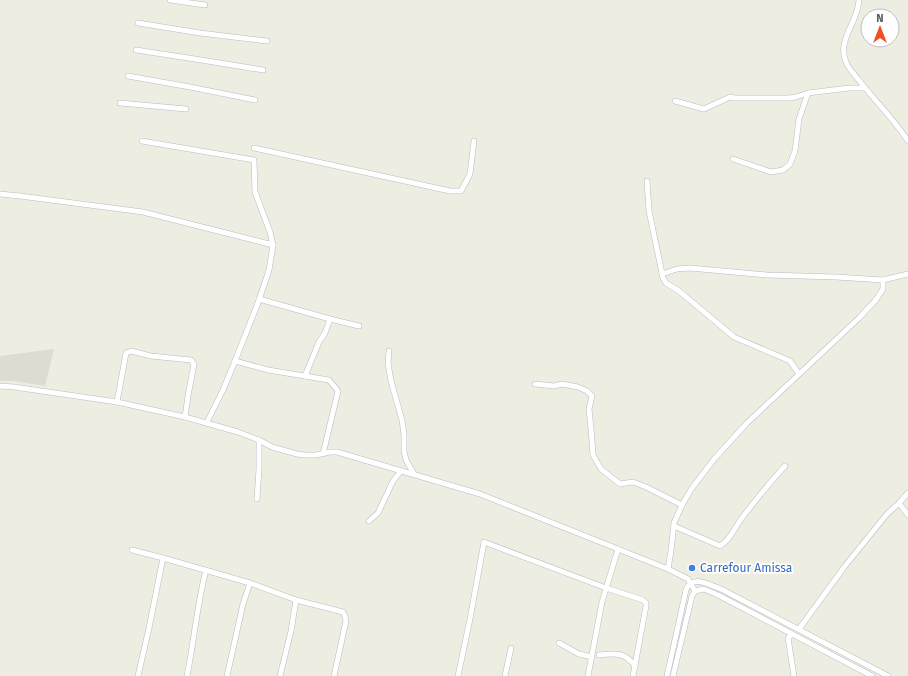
<svg xmlns="http://www.w3.org/2000/svg" width="908" height="676" font-family="'Fira Sans',sans-serif">
  <rect width="100%" height="100%" fill="#eeede2"/>
  <polygon fill="#dedcd1" points="54,349 45,386 14,381 0,381 0,356"/>
  <g fill="none" stroke-linecap="round" stroke-linejoin="round">
    <defs>
      <g id="minor">
        <polyline points="170,0 205,5"/>
        <path d="M859,0c-1,18 -13,30 -15,46 -1,5 0,11 2,16 2,6 8,12 12,17 16,21 36,40 50,62"/>
        <polyline points="138,23 200,33 267,41"/>
        <polyline points="136,50 195,59 263,70"/>
        <polyline points="128,76 190,87 255,100"/>
        <polyline points="675,101 704,109 730,97 735,98 789,98 796,97 808,93 849,88 865,88"/>
        <polyline points="120,103 186,109"/>
        <polyline points="142,141 254,160 255,192 270,232 273,245 269,270 258,303 235,361 223,390 207,422"/>
        <polyline points="254,148 450,191 461,191 470,174 474,141"/>
        <polyline points="733,159 771,172 783,170 790,164 795,151 799,119 808,93"/>
        <polyline points="647,181 649,211 663,278 666,283 679,291 734,337 790,361 799,374"/>
        <polyline points="0,194 20,196 143,212 273,245"/>
        <polyline points="662,274 677,269 690,268 767,275 836,277 883,280"/>
        <polyline points="259,299 330,319"/>
        <polyline points="389,351 388,363 391,381 402,420 404,435 404,451 406,460 414,474"/>
        <polyline points="235,361 268,370 329,380 338,391 323,454"/>
        <polyline points="305,376 319,342 325,333 330,319 359,326"/>
        <polyline points="535,384 554,386 562,384 578,387 587,391 592,396 589,409 591,428 593,455 601,469 620,484 633,482 646,487 682,505"/>
        <polyline points="0,386 14,387 117,402 185,417 238,432 259,440 272,447 297,454 304,455 316,455 330,452 337,452 480,494 668,569 688,579 695,591"/>
        <polyline points="117,402 126,353 131,351 151,356 191,360 194,364 188,396 185,417"/>
        <polyline points="257,499 259,469 259,440"/>
        <polyline points="899,503 908,515"/>
        <polyline points="369,521 378,513 393,481 401,471"/>
        <path d="M674,526l46,20c10,-6 14,-17 21,-27 14,-18 28,-36 44,-53"/>
        <polyline points="132,550 163,558 250,583 296,600 291,631 280,676"/>
        <polyline points="668,569 671,551 674,523 682,505 692,488 715,458 747,423 859,318 875,301 883,289 883,280 908,274"/>
        <polyline points="296,600 343,612 345,616 346,621 334,676"/>
        <polyline points="799,629 845,566 887,514 899,503 908,493"/>
        <polyline points="792,634 788,638 794,676"/>
        <polyline points="559,643 579,654 592,657"/>
        <path d="M599,655c16,-2 26,-3 36,11"/>
        <polyline points="138,676 149,628 163,558"/>
        <path d="M187,676c7,-35 10,-71 19,-106"/>
        <polyline points="227,676 243,604 250,583"/>
        <polyline points="458,676 470,619 484,542 606,588 643,600 646,603 646,606 633,676"/>
        <polyline points="505,676 511,648"/>
        <polyline points="588,676 602,602 618,549"/>
        <path d="M667,676l19,-86c6,-16 23,-5 35,-1l167,87"/>
        <polyline points="673,676 692,596 695,591 704,589 718,595 872,676"/>
      </g>
    </defs>
    <use href="#minor" stroke="#babbc2" stroke-width="6"/>
    <use href="#minor" stroke="#fff" stroke-width="5"/>
  </g>
  <circle fill="#3f7fe0" stroke="#fff" stroke-width="1.5" cx="692" cy="568" r="4"/>
  <g text-anchor="middle" dominant-baseline="central" stroke-width="3.5" stroke-linejoin="round" paint-order="stroke">
    <g font-size="12" fill="#366cbe" stroke="#fff" text-anchor="start">
      <text x="700" y="568">Carrefour Amissa</text>
    </g>
  </g>
  <g transform="translate(880 28)"><circle r="19" fill="#ffffff" stroke="#bdbec1"/>
  <path d="M0-3L7 15L0 10L-7 15Z" fill="#f24e24"/>
  <text y="-6" font-size="11" font-weight="bold" text-anchor="middle" fill="#5a5d64">N</text>
  </g>
</svg>
